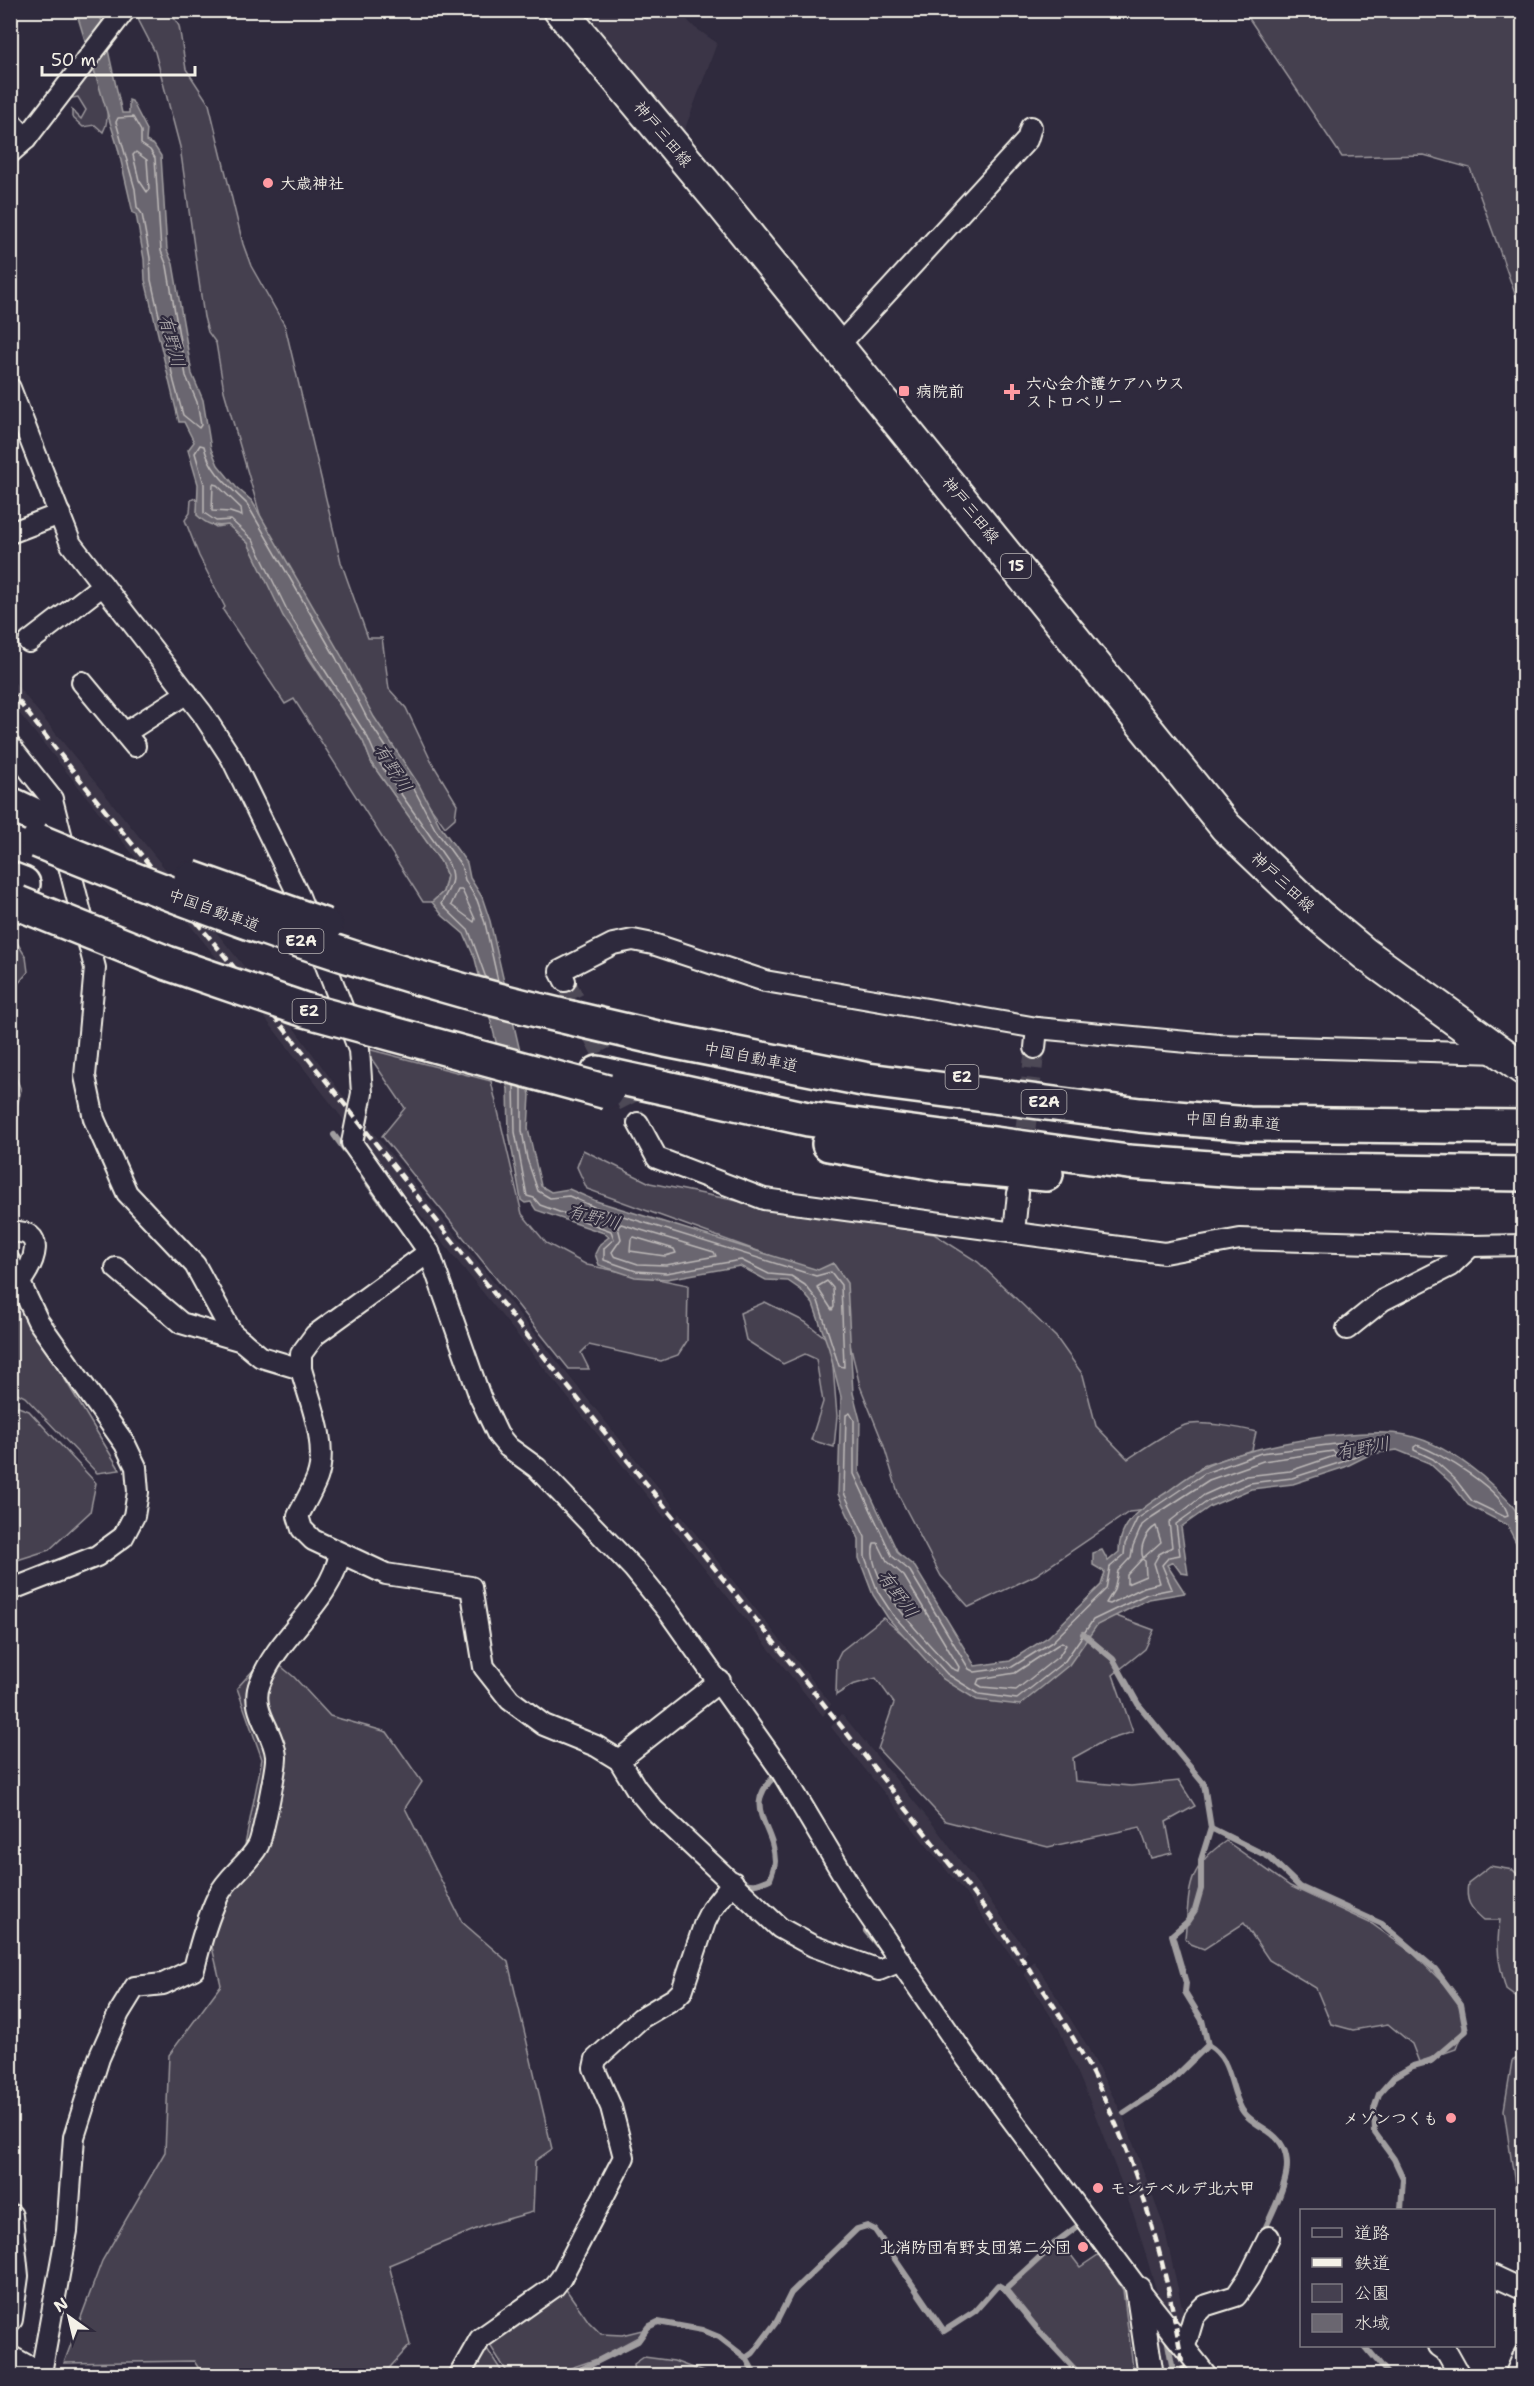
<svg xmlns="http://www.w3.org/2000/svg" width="1534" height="2386" font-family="'Shantell Sans','Klee One',sans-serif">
  <rect width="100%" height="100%" fill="#2f2a3d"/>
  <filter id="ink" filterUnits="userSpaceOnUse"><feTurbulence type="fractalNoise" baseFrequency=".0167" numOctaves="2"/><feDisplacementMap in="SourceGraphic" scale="12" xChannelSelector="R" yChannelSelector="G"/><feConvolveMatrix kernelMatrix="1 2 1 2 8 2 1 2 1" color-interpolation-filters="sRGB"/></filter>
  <g filter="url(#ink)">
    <g fill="#3b3647">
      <polygon points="580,11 679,11 694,27 717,43 683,134"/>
      <polygon points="10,677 293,1027 349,1104 346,1123 265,1018 11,703"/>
      <polygon points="364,1121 674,1507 665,1518 360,1140"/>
      <polygon points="679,1513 831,1704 823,1716 671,1526"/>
      <polygon points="842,1714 935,1827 1027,1951 1019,1966 965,1893 831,1727"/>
      <polygon points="1034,1961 1086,2044 1123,2116 1164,2227 1185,2320 1181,2323 1161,2306 1135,2218 1089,2099 1059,2029 1024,1974"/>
      <polygon points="1156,2327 1199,2375 1164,2375"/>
    </g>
    <g fill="#454050" stroke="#9c989c" stroke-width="1.5">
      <polygon points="138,11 170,11 179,26 186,69 209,104 243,244 251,266 285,326 341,562 368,638 382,638 389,689 406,708 431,761 457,804 455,818 445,827 373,727 261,518 224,391 216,343 208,332 204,317 180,147 155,52 139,21"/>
      <polygon points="1244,11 1523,11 1523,316 1470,168 1424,155 1342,157"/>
      <path d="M92,71c14,11 20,46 11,61l-8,-7 -12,2 -11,-10v-7l9,9 5,-9 -8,-13 -11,2 19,-26z"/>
      <polygon points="195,498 198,503 197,515 216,527 228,525 248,543 304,651 363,741 372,764 441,862 447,876 443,892 432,902 423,902 294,699 285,704 223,610 225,607 199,556 185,520 190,513 191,500"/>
      <polygon points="11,933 26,957 28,972 11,992"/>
      <polygon points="364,1048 491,1081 522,1214 546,1243 587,1265 688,1285 687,1341 678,1355 661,1361 589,1345 581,1353 589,1369 569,1369 382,1136 405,1108"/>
      <polygon points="11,1065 21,1090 11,1130"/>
      <path d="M583,1150l67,33 107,22 177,29 44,28 78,75 27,38 13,51 32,33c18,-12 37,-26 57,-34 15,-5 56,3 71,7l-4,18 -49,16 -44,43 -30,3 -93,63 -67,32 -28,-31 -42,-80 -16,-53 -23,-57 -21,-87 -65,-42 -187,-68 -10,-22z"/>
      <polygon points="10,1288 18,1302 120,1470 97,1473 25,1397 11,1390"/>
      <polygon points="765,1302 805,1322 831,1342 837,1416 834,1447 811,1440 823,1402 816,1359 805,1354 783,1364 746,1340 740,1313"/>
      <polygon points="10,1404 29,1411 96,1483 90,1512 49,1550 11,1562"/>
      <polygon points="1100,1610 1154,1630 1145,1649 1113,1675 1133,1732 1102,1742 1073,1758 1075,1781 1131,1786 1179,1781 1195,1806 1166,1822 1172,1853 1151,1858 1140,1827 1048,1847 945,1821 878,1749 894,1703 876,1678 852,1685 836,1695 837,1659 841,1651 883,1618 976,1695"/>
      <polygon points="267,1655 294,1677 330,1716 387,1732 422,1782 405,1808 462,1922 508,1962 552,2149 535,2161 533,2212 486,2225 389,2265 410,2345 383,2375 203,2375 194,2361 64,2363 102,2261 165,2152 169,2055 221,1985 208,1930 245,1845 262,1759 237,1688"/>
      <path d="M1226,1841l64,45 82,38 42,30 40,40 12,27 -10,28 -37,13 -7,-18 -24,-20 -35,6 -22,-6 -15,-36 -47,-28 -25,-37 -40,26 -13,-5 -6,-6c5,-46 -1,-69 41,-97z"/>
      <path d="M1490,1866l23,4 10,10 -2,120 -15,-11c-8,-27 -10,-41 -6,-69h-16c-14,-12 -19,-19 -16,-37z"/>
      <polygon points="1523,2055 1523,2239 1504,2110 1512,2061"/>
      <polygon points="1061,2242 1080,2267 1101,2253 1123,2290 1134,2375 1083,2375 1041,2332 1008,2290"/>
      <polygon points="565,2288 589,2322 601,2334 622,2335 642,2330 640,2336 597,2359 571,2368 564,2375 509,2375 486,2339"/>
      <polygon points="484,2344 504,2375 467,2376"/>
      <polygon points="644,2357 674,2361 711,2375 635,2375 634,2364"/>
    </g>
    <path fill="#6a6670" stroke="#a19ea0" stroke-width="1.5" d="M76,11h20l4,3 22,99h7v-13l3,1 15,29 -1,11 8,4 7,11 6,94 6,14 19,110 11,26 8,49 7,16 18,22 16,14 89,154 33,62 45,68 21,41 27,37 3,15 12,19 8,24 40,174 -2,34 13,57 10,6 18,-3 27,12 222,69 15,-7 14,20 6,110 7,27 -1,51 39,82 17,14 60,99 35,-5 38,-24 53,-52 4,-13 -12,-7v-12l9,-3 6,11 11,-9c0,-31 25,-45 48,-60 11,-8 22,-17 34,-23 41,-23 159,-43 205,-34 29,6 54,23 76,41 14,13 39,32 41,53 2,9 0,18 0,27l-16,-31 -39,-20 -17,-22 -22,-20 -32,-13 -26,4 -26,13 -52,17 -42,5 -40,17 -30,21 7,47 -7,-1 -8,-11 -6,3 18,28 -36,6 -52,26 -28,40 -49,40 -43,-5 -34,-21 -55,-61 -15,-23 -14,-37v-19l-21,-45 3,-97 -12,-48 -16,-45 -12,-14 -13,-9 -22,-1 -26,-14 -73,13 -32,-2 -36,-12 -4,-11 5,-10 9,-7 -5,-4 -68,-23 -5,-8 -6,1 -4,-3 -12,-67 -1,-44 -33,-130 -11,-25 -21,-18 -11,-14 11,-10 4,-16 -6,-14 -69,-98 -9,-23 -80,-125 -35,-73 -20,-18c-14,2 -21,0 -31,-10l1,-31 -10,-34 6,-8 -10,-20h-5l-34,-142 -1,-21 -8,-45 -3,-1 -15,-65z"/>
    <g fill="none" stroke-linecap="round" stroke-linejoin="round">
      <g stroke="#bdb9b8" stroke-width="1.5">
        <polygon points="133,117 141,131 141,144 150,150 155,158 161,251 167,266 186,376 197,402 201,425 199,428 183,415 174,382 151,280 150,258 142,214 137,207 135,189 116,122 118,118"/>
        <polygon points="136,152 147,160 149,189 147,192 139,180 133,155"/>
        <polygon points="213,484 217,485 241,508 242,516 230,512 212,511"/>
        <polygon points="458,890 462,890 475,919 474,922 451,905"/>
        <path d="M486,978l-17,-47 -28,-27c9,-19 16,-22 6,-44l-69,-99 -10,-23 -79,-124 -36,-74 -22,-20 -15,1 -12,-8v-29l-9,-31 5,-8 4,1c5,25 26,41 43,58l89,154 32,62 46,69 21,40 26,36 4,15 12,20 8,23 13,58"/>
        <polyline points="514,1085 515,1132 527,1196 534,1198 540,1205 611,1231 614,1239 604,1248 604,1260 636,1271 666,1273 741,1260 769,1274 791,1276 805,1285 818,1301 839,1366 844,1367 841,1285 831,1272 816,1276 594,1207 569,1196 550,1198 538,1191 527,1159 522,1131 522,1088"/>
        <polygon points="621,1224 714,1252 716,1256 666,1265 638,1264 614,1256 612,1252 621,1239 618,1227"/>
        <polygon points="634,1237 674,1249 676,1253 665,1256 630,1251 631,1239"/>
        <polygon points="827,1281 833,1288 834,1307 832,1310 817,1287"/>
        <polygon points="850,1413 854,1420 854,1474 892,1556 910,1571 969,1669 975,1672 1012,1667 1052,1642 1106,1589 1110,1567 1124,1555 1125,1544 1137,1519 1205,1473 1261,1453 1369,1440 1382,1440 1384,1443 1342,1462 1292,1478 1250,1483 1208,1501 1176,1524 1180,1555 1169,1557 1162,1565 1172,1589 1147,1594 1093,1620 1065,1661 1017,1699 979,1694 947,1674 893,1615 878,1592 865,1557 865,1537 844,1493 846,1415"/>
        <path d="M1417,1445c23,8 88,46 91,71l-3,1 -33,-16 -17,-22 -22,-20 -19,-9v-3z"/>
        <polygon points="1333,1451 1336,1453 1334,1456 1290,1471 1246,1476 1204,1495 1169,1522 1172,1547 1159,1554 1154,1563 1160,1583 1144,1587 1110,1604 1106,1603 1114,1590 1118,1571 1131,1557 1133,1546 1142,1525 1152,1517 1209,1480 1263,1461"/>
        <path d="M1156,1526l5,16 -18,16c-4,-11 3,-26 13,-32z"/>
        <path d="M874,1543h4l9,18 17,15 55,91 -1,4 -7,-3c-23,-26 -88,-88 -77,-125z"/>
        <polygon points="1142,1559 1145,1561 1146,1576 1127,1584 1127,1575"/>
        <polygon points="1062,1642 1066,1645 1059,1656 1016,1690 982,1687 977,1684 979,1679 1015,1673"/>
      </g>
      <g stroke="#a19ea0" stroke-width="6">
        <polyline points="334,1135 345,1150"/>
        <polyline points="364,1178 397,1223"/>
        <polyline points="1083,1634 1113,1659 1138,1704 1204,1784 1211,1828 1201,1860 1201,1889 1195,1910 1187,1922 1172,1935 1186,1983 1185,1992 1202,2020 1208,2045 1169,2083 1124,2113"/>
        <polyline points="1211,1828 1269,1857 1300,1887 1382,1924 1435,1969 1461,2004 1466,2031 1431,2061 1413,2066 1394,2077 1379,2094 1374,2109 1375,2133 1394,2159 1403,2178 1401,2210"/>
        <path d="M741,1880c10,8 19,3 29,-1 2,-6 5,-13 5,-18 -1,-37 -35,-53 1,-86"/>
        <polyline points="866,1931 881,1949"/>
        <polyline points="813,1955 868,1976"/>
        <path d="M1208,2045c24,14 21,41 33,63 5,11 22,19 31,26 33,26 3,69 -9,100"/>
        <polyline points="1005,2289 1055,2243 1082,2223"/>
        <polyline points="1167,2338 1174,2376"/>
        <polyline points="1365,2346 1390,2376"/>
        <polyline points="746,2358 753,2353 777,2321 791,2293 857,2229 867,2226 875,2230 944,2331 975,2311 998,2285 1005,2289 1039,2331 1081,2376"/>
        <polyline points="568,2376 638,2341 648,2327 658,2322 702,2330 719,2337 746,2358 756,2376"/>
      </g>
      <g stroke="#4d4857" stroke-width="20" stroke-dasharray="20 10" stroke-linecap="butt">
        <polyline points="565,981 638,1123"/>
        <polyline points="1022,1158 1035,1048"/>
      </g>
      <defs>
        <g id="minor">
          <polyline points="10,121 26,139"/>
          <polyline points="10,153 26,139 125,10"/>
          <polyline points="838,346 1027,140 1031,127"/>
          <polyline points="10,388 71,544 202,713 232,759 299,896 359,1050 362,1093 352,1143 429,1252 480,1397 498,1435 508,1447 537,1468 633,1568 668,1611 782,1772 859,1901 967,2059 1138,2289 1207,2376"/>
          <polyline points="10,533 60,514"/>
          <polyline points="29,642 103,585"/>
          <polyline points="82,682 135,746"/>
          <polyline points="125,733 187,693"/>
          <polyline points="10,746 52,799 95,968 85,1076 94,1119 127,1193 195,1265 232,1333 261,1357 301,1369 301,1354 315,1335 429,1252"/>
          <polyline points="565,981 560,971 613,944 633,940 653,944 765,981 1037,1028 1219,1045 1500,1053"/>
          <polyline points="1035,1048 1037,1028"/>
          <polyline points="638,1123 657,1158 764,1199 1164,1253 1240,1239 1471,1246 1524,1245"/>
          <path d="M10,1232c39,-3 24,31 10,50"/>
          <polyline points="1014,1232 1018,1193"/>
          <polyline points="10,1262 38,1321 125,1444 136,1467 138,1492 134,1516 123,1537 97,1556 10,1590"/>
          <polyline points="116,1268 181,1323 242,1341"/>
          <polyline points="1347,1329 1383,1300 1450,1266 1471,1246"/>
          <path d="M301,1369c9,33 28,76 16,109 -5,13 -13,26 -19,38l4,13 11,11 73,34 85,13 13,80 26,33 34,25 52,21 23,14 17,28 18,22 126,118 33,18 66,24 22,-9"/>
          <polyline points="619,1760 720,1681"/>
          <polyline points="1494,2276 1524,2290"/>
          <polyline points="1185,2346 1194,2316 1204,2306 1236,2296 1249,2277 1269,2237"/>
          <polyline points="1439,2346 1446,2351 1460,2376"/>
          <polyline points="10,2356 46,2376"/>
          <path d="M41,2373l26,-142 7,-94 25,-79 20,-45 16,-26 28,-3 31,-15c6,-25 13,-50 24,-73 9,-19 30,-32 40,-50 4,-7 19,-81 18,-90 -2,-25 -27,-46 -16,-73 18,-49 70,-78 80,-130"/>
          <polyline points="459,2376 480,2339 554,2287 561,2278 624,2157 611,2107 594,2068 596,2059 641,2018 675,1998 682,1991 705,1922 711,1910 733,1882"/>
          <polyline points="1515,2376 1524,2355"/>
        </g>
        <g id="tertiary">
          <polyline points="10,2216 16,2276 10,2319"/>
          <polyline points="1138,2289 1151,2376"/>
        </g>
        <polyline id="primary" points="560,10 723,205 1226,827 1318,915 1365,954 1524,1069"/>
        <g id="motorway">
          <polyline points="10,804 44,820"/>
          <polyline points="10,879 23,884"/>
          <polyline points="571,1018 666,1040 868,1080 1140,1115 1249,1124 1524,1127"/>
          <polyline points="598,1073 808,1119 1128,1162 1238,1170 1524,1174"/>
          <polyline points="829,1144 946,1165 1046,1174"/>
        </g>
      </defs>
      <use href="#minor" stroke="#f4f1e8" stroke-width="24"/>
      <use href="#tertiary" stroke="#f4f1e8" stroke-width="28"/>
      <use href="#primary" stroke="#f4f1e8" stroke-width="36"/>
      <use href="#motorway" stroke="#f4f1e8" stroke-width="38"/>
      <use href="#minor" stroke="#2f2a3d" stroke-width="20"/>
      <use href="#tertiary" stroke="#2f2a3d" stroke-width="24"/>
      <use href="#primary" stroke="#2f2a3d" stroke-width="32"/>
      <use href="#motorway" stroke="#2f2a3d" stroke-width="33"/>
      <path stroke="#f4f1e8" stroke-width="4.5" stroke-dasharray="9 4.5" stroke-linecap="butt" d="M10,690c93,122 193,238 289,357 113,141 223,284 337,424 87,108 175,216 261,326 59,77 123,150 172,234 62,105 98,225 115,345"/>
      <defs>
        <g id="motorway-bridge">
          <path d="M38,841c174,72 350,135 533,177"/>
          <polyline points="191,878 326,926"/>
          <polyline points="18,903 167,963 305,1010 607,1092"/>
        </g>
      </defs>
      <use href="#motorway-bridge" stroke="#f4f1e8" stroke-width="38" stroke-linecap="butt"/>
      <use href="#motorway-bridge" stroke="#2f2a3d" stroke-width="33"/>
    </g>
  </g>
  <g fill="#ff9aa2" stroke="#2f2a3d" stroke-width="2">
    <circle cx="268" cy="183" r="6"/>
    <rect x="898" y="385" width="12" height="12" rx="3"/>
    <path d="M1009 383h6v6h6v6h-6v6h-6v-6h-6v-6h6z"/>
    <circle cx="1451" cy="2118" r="6"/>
    <circle cx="1098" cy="2188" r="6"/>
    <circle cx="1083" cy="2247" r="6"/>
  </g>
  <g text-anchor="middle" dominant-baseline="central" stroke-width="4.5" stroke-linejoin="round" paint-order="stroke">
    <g fill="#2f2a3d" stroke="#b9b5b5" stroke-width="1.5">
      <rect x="1001" y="554" width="30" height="24" rx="4.5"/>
      <rect x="278.5" y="929" width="45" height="24" rx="4.5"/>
      <rect x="292.5" y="999" width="33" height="24" rx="4.5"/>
      <rect x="945.5" y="1065" width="33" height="24" rx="4.5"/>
      <rect x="1021.5" y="1090" width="45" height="24" rx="4.5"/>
    </g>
    <g font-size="15" font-weight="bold" fill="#f4f1e8">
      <text x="1016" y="566">15</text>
      <text x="301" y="941">E2A</text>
      <text x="309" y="1011">E2</text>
      <text x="962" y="1077">E2</text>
      <text x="1044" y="1102">E2A</text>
    </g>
    <g font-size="16" fill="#f4f1e8" stroke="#2f2a3d">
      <text transform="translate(663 134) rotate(50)">神戸三田線</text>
      <text transform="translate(971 510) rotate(51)">神戸三田線</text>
      <text transform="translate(1283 882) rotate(43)">神戸三田線</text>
      <text transform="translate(214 910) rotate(20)">中国自動車道</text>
      <text transform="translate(751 1057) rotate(11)">中国自動車道</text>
      <text transform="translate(1233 1121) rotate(4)">中国自動車道</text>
    </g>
    <g font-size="16" font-weight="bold" fill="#f4f1e8" stroke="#2f2a3d" text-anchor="start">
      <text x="280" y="183">大歳神社</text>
      <text x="1026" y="383">六心会介護ケアハウス<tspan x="1026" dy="18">ストロベリー</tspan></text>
      <text x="916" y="391">病院前</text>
      <text x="1439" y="2118" text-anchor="end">メゾンつくも</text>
      <text x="1110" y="2188">モンテベルデ北六甲</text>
      <text x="1071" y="2247" text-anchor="end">北消防団有野支団第二分団</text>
    </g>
    <g font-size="18" font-style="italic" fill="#b6b2b2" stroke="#2f2a3d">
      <text transform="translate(172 341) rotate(75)">有野川</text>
      <text transform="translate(393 768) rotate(58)">有野川</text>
      <text transform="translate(594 1217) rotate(15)">有野川</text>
      <text transform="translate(1363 1448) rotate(-10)">有野川</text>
      <text transform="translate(898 1594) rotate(54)">有野川</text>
    </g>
  </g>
  <rect width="1534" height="2386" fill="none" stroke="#2f2a3d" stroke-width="36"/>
  <rect x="18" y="18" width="1498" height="2350" fill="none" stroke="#f4f1e8" stroke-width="2" filter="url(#ink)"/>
  <rect x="1300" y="2209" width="195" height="138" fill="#2f2a3d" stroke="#7e7a81" stroke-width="1.5"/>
  <rect x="1312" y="2228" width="30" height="9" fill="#2f2a3d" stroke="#7e7a81" stroke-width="1.5"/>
  <text x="1354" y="2239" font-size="18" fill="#f4f1e8">道路</text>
  <rect x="1312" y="2258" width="30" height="9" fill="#f4f1e8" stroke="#7e7a81" stroke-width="1.5"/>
  <text x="1354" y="2269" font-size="18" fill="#f4f1e8">鉄道</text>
  <rect x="1312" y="2284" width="30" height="18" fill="#454050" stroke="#7e7a81" stroke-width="1.5"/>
  <text x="1354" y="2299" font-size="18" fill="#f4f1e8">公園</text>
  <rect x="1312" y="2314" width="30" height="18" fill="#6a6670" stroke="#7e7a81" stroke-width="1.5"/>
  <text x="1354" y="2329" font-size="18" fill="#f4f1e8">水域</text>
  <g transform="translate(69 2317) rotate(326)" stroke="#2f2a3d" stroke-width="4.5" paint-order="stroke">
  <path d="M0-4.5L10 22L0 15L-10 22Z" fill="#f4f1e8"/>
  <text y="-9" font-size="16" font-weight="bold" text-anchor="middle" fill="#f4f1e8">N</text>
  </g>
  <path d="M42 66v9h153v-9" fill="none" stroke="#f4f1e8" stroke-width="3"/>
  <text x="51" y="66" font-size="18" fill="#f4f1e8" stroke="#2f2a3d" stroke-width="4.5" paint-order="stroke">50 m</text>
</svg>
